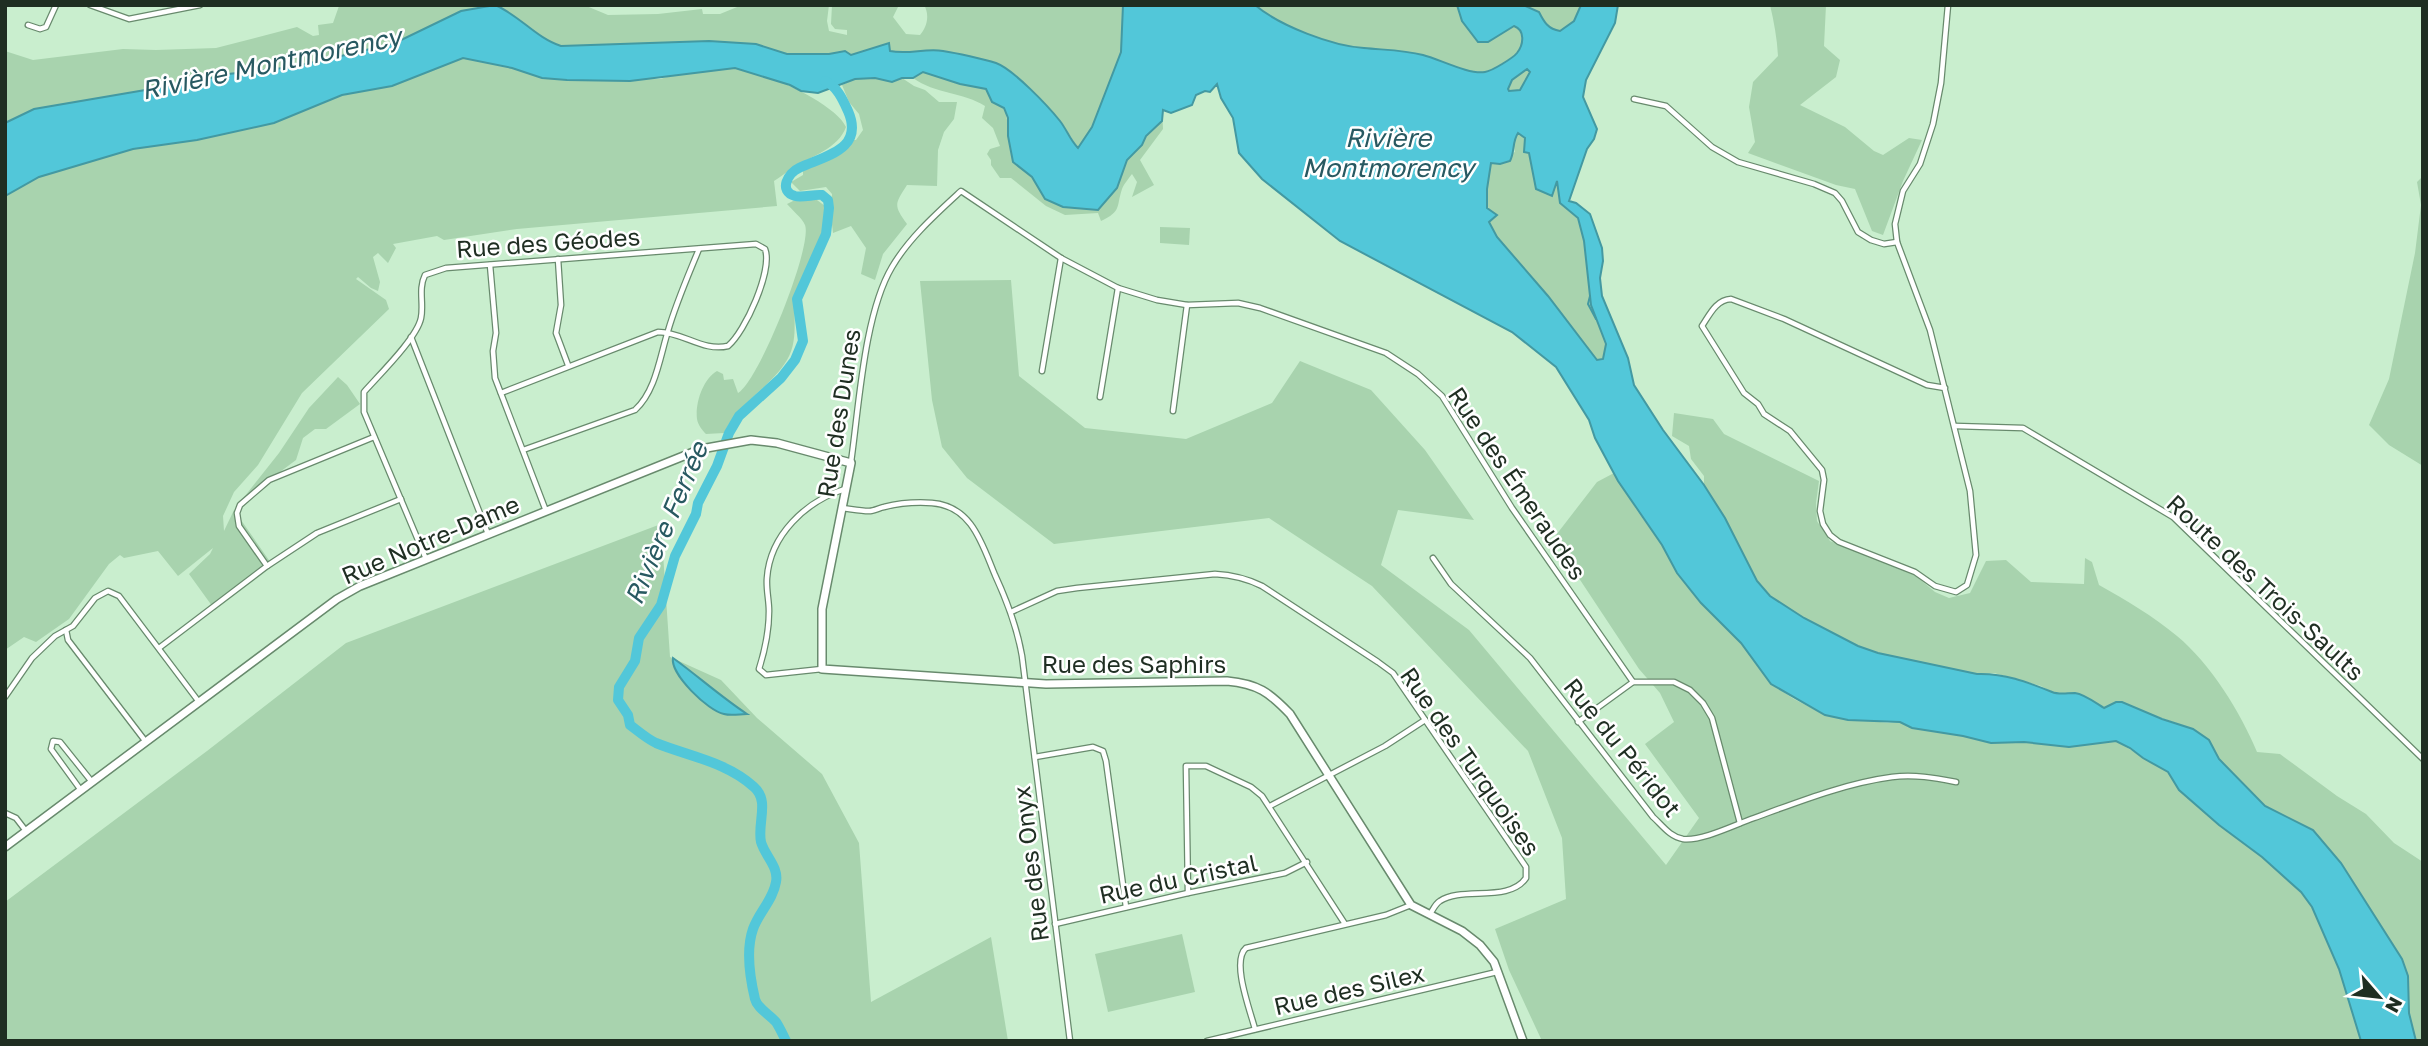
<svg xmlns="http://www.w3.org/2000/svg" width="2428" height="1046" font-family="'Golos Text',sans-serif">
  <rect width="100%" height="100%" fill="#c9eece"/>
  <g fill="#a8d3ae">
    <polygon points="345,5 491,5 461,11 395,43 341,56 292,67 228,74 198,81 34,109 5,123 5,51 33,60 123,49 156,50 216,48 297,27 313,36 319,35 318,25 333,23 339,6"/>
    <path d="M495,5h89l24,10 50,-1 44,-5 1,5h17l22,-9h87l-2,16 2,10 18,4v-5l-12,-1 -4,-5 1,-19h67l-6,12 13,17 14,1c7,-8 10,-20 4,-30h199l-2,47 -29,75 -14,21 -16,-25 -22,-24 -43,-36 -92,-9 -15,-3 -2,-8 -37,12 -6,-4 -16,3h-42l-31,-10 -47,-3 -148,5c-25,-8 -42,-31 -66,-41z"/>
    <path d="M1255,5h202l5,16 26,21 26,-16c11,5 10,18 3,26 -4,6 -25,19 -32,20 -16,3 -46,-13 -62,-17 -19,-5 -39,-5 -59,-7 -32,-2 -84,-22 -109,-43z"/>
    <path d="M1523,5h58l-7,16 -14,10c-12,-2 -16,-9 -21,-19z"/>
    <path d="M1770,5h56l-2,41 16,14 -4,17 -36,28 45,22 29,24 9,4 26,-17 13,2 -19,41 -20,54 -11,-4 -17,-42 -19,-4 -88,-32 7,-11 -6,-35 4,-25 25,-26c-1,-18 -4,-34 -8,-51z"/>
    <path d="M463,58l49,10 29,10 26,2 94,-1c19,-7 55,-13 76,-11 26,3 98,35 109,59 -8,22 -35,29 -53,41 -7,4 -12,9 -19,13l3,25 -260,23 -73,11 -7,-4 -44,8 3,4 -8,15 -10,-10 -5,4 7,25 -2,9 -7,-3 -13,-11 -2,2 30,21 3,9 -87,84 -44,72 -24,27 -11,24 1,15 10,-21 39,56 -58,44 -26,-36 21,-20 3,-6 -35,28 -20,-25 -34,7 -4,-3 -11,9 -40,55 -33,23 -12,-5 -19,13v-454l34,-19 94,-28 64,-9 77,-17 68,-28 50,-9z"/>
    <polygon points="1527,69 1531,72 1520,90 1509,91 1508,89 1512,80"/>
    <path d="M922,72l38,12 26,5c7,15 13,12 19,21 2,4 6,43 8,52l19,15 13,22 18,8 20,2 38,-31 6,-18 15,-15 3,-9 17,-15v-11l1,19 -23,31 14,25 -22,12 5,-15 -5,-8c-3,4 -8,10 -10,15 -6,18 0,22 -21,32l-3,-8 -33,2 -19,-9 -35,-28h-11l-9,-13v-5l-4,-6 3,-5 10,-3 -7,-18 -11,-10 3,-12c-22,-14 -50,-12 -72,-28z"/>
    <path d="M875,78l17,4 10,-4 12,8 11,4 14,12h18l-3,17 -10,13 -6,18 -1,36 -30,-1c-12,19 -14,20 0,39l-24,30 -8,26 -14,-6 5,-26 -15,-22 -18,7 -2,-17 1,-22 -6,-7 -26,4 -9,-9 12,-7v-4l21,-9 21,-22h11l7,-10 -4,-16 -10,-12 -7,-17 13,-6z"/>
    <polygon points="1517,133 1525,138 1524,151 1529,153 1536,189 1557,179 1560,203 1578,218 1584,241 1591,305 1606,344 1603,359 1597,361 1548,296 1497,237 1489,222 1487,189 1491,163 1515,152 1513,141"/>
    <polygon points="2423,176 2423,466 2389,445 2369,425 2389,379 2415,253 2421,205 2417,182"/>
    <path d="M809,198l8,2 8,6c0,16 -3,32 -10,47 -6,13 -15,25 -18,39 -6,24 3,46 -10,68 -17,28 -49,43 -63,73l-18,1c-4,-4 -8,-9 -9,-15 -2,-16 6,-40 20,-48l6,3 1,6 9,-1 5,14c20,-10 75,-147 67,-168 -3,-7 -13,-15 -18,-21l6,-3z"/>
    <polygon points="1160,227 1190,228 1189,245 1160,243"/>
    <polygon points="1011,280 1019,376 1085,428 1186,439 1272,403 1300,361 1371,390 1425,450 1474,520 1398,510 1381,565 1469,630 1666,865 1699,818 1645,744 1674,722 1660,693 1639,669 1553,539 1597,482 1614,473 1636,509 1662,545 1677,573 1701,603 1741,643 1771,684 1794,699 1825,715 1888,723 1900,722 1912,728 1963,736 1990,743 2024,742 2069,747 2116,741 2168,772 2179,790 2219,825 2262,857 2301,892 2312,907 2339,969 2361,1041 1542,1041 1509,970 1495,929 1566,899 1562,838 1528,751 1372,586 1269,518 1054,544 967,478 942,447 932,400 920,281"/>
    <polygon points="338,377 347,385 360,404 326,429 315,429 303,438 296,460 241,501 279,453 309,408"/>
    <path d="M1674,413l39,6 11,15 95,47 -3,22 1,18 13,20 86,35 19,16 14,6 21,-5 16,-32 20,-1 25,22 53,2 1,-26 7,4 7,23c27,15 54,31 78,51 33,27 64,77 80,116l23,2 57,42 29,18 28,29 29,19v179h-7l-7,-28 -1,-37 -96,-146 -47,-24 -46,-47 -10,-19 -16,-11 -77,-27 -11,6 -27,-15 -23,1 -14,-8 -47,-13 -17,1 -99,-21 -20,-7 -54,-28 -34,-22 -13,-15 -32,-63 -21,-33v-9l-13,-17 -2,-13 -17,-10z"/>
    <polygon points="661,524 670,657 721,680 757,718 822,774 859,843 871,1002 991,937 1008,1041 5,1041 5,902 207,751 346,643"/>
    <polygon points="1182,934 1195,992 1108,1012 1095,954"/>
  </g>
  <g fill="#52c7d9" stroke="#4399a2" stroke-width="2" fill-rule="evenodd">
    <path d="M495,5c24,10 41,33 66,41l148,-5 47,3 31,10h42l16,-3 6,4 38,-12 1,8c18,4 35,-3 53,0 13,2 41,8 53,12 17,6 52,43 64,58 7,9 10,19 18,27l14,-21 29,-75 2,-47h132c25,21 77,41 109,43 20,2 40,2 59,7 16,4 46,20 62,17 7,-1 28,-14 32,-19 7,-9 8,-23 -3,-27l-26,16h-10l-16,-21 -5,-16h66l16,7c5,10 9,17 21,19l14,-10 7,-16h37l-3,18 -29,57 -3,17 14,32 -3,10 -7,10 -18,52 7,2 14,11 12,34 1,13 -3,17 2,18 26,62 6,27 29,45 41,55 21,33 32,63 13,15 34,22 54,28 20,7 99,21c28,-1 50,8 75,18 7,3 15,1 23,1 9,1 21,10 29,15l12,-6h6l40,17 31,10 16,11 10,19 46,47 48,24 28,33 61,96 6,17 1,37 7,28h-55l-22,-72 -27,-62 -11,-15 -39,-35 -43,-32 -40,-35 -11,-18 -25,-14 -13,-10 -14,-7 -47,6 -45,-5 -33,1 -28,-7 -51,-8 -12,-6 -52,-2 -23,-5 -54,-31 -30,-41 -40,-40 -24,-30 -15,-28 -44,-64 -23,-43 -6,-18 -33,-53 -44,-35 -172,-91 -78,-62 -23,-26 -6,-35 -12,-20 -4,-14 -7,8 -5,-1 -9,4 -4,10 -21,8 -8,-3 -1,11 -16,15 -4,9 -15,15 -10,28 -19,22 -35,-3 -18,-8 -13,-22 -19,-15 -5,-26v-18l-4,-10 -12,-6 -6,-13 -26,-5 -37,-12 -10,6h-11l-10,4 -17,-4 -20,1 -37,14 -17,-2 -11,-6 -55,-17 -105,13 -63,-1 -25,-2 -30,-10 -49,-10 -71,28 -50,9 -68,28 -77,17 -64,9 -94,28 -34,19v-73l29,-14 164,-28 30,-7 64,-7 49,-11 54,-13 66,-32zM1527,69l3,3 -10,18 -11,1 -1,-2 4,-9zM1518,133l7,5 -1,14 5,1 7,36 16,7 5,-15 3,22 18,15 6,23 7,64 15,39 -3,15 -6,1 -49,-64 -51,-59 -8,-15 8,-7 -10,-7v-19l4,-26 9,1 10,-3c5,-10 2,-19 8,-28z"/>
    <path d="M673,658c25,18 48,39 74,56 -7,0 -16,2 -23,0 -16,-3 -54,-40 -51,-56z"/>
  </g>
  <g fill="none" stroke-linecap="round" stroke-linejoin="round">
    <polyline stroke="#4399a2" stroke-width="2" points="1590,296 1588,304 1596,319"/>
    <path stroke="#52c7d9" stroke-width="10" d="M786,1041c-3,-6 -6,-13 -10,-19 -7,-8 -19,-14 -21,-23 -5,-21 -9,-50 -2,-70 6,-17 20,-29 23,-47 3,-15 -11,-26 -15,-40 -4,-19 9,-41 -7,-55 -27,-25 -66,-31 -98,-44 -9,-4 -18,-12 -26,-18l-2,-10 -10,-15 1,-13 16,-26 4,-23 22,-33 14,-49 21,-42 2,-11 19,-37 12,-33 10,-17 42,-38 14,-18 8,-19 -6,-42 29,-65 3,-26 -1,-8 -6,-5c-8,-1 -19,3 -27,1 -17,-5 -7,-23 4,-28 25,-12 66,-18 49,-57 -5,-11 -11,-25 -23,-30"/>
    <defs>
      <g id="street">
        <polyline points="90,5 129,19 200,5"/>
        <polyline points="28,25 40,29 46,27 56,5"/>
        <polyline points="1634,99 1666,106 1712,147 1738,162 1814,184 1835,193 1842,201 1858,232 1871,240 1884,244 1897,242"/>
        <polyline points="558,259 561,305 556,333 568,365"/>
        <polyline points="490,265 496,333 493,351 495,378 546,511"/>
        <polyline points="411,337 488,534"/>
        <polyline points="1042,371 1061,258"/>
        <path d="M1945,388l-18,-3 -143,-66 -53,-20c-15,1 -21,15 -29,27l42,67 14,11 6,10 26,17 32,39 2,10 -4,31 3,13 7,11 9,7 76,30 20,14 21,6 11,-7 9,-30 -6,-64 -40,-161 -33,-88 -2,-18 8,-33 17,-27 13,-40 8,-41 7,-78"/>
        <polyline points="1100,397 1118,288"/>
        <polyline points="1173,411 1187,305"/>
        <polyline points="1955,426 2023,428 2173,517 2423,759"/>
        <path d="M523,450l112,-40c21,-19 25,-54 33,-79 8,-28 20,-55 31,-82"/>
        <path d="M851,462c8,-55 13,-148 41,-195 17,-29 44,-53 69,-76l100,67 57,30 39,12 30,5 51,-2 22,5 126,45 32,21 24,22 70,112 121,174"/>
        <path d="M842,508c9,1 18,3 27,3 5,0 10,-3 15,-4 16,-4 33,-5 48,-4 40,3 50,41 63,72 12,26 22,52 27,81l48,385"/>
        <path d="M1433,558l18,26 79,74 123,159c9,8 17,20 30,22 20,2 51,-14 71,-21 44,-16 92,-35 138,-41 22,-3 43,1 64,5"/>
        <path d="M426,559l-62,-147v-20c15,-17 53,-54 57,-74 3,-14 -3,-29 4,-43l21,-7 310,-24 9,5c8,21 -20,83 -37,97 -25,6 -45,-14 -70,-14l-157,61"/>
        <polyline points="267,566 239,526 237,513 240,505 269,480 374,437"/>
        <path d="M1011,612l46,-21 20,-3 138,-14c18,1 31,4 47,12l116,76 15,11 133,194v11c-17,25 -64,8 -86,23 -5,3 -7,9 -10,13"/>
        <polyline points="66,630 68,640 146,742"/>
        <polyline points="159,648 267,566 317,533 401,499"/>
        <path d="M822,669l-56,6 -7,-6c6,-19 10,-38 10,-58 0,-11 -3,-22 -2,-33 3,-43 39,-77 78,-89"/>
        <polyline points="5,697 32,658 55,636 73,626 95,598 108,591 119,596 199,702"/>
        <polyline points="1578,722 1633,682 1674,682 1690,690 1703,703 1712,718 1740,823"/>
        <polyline points="1035,757 1093,747 1103,751 1106,761 1126,907"/>
        <polyline points="80,789 51,749 53,741 60,742 92,782"/>
        <polyline points="1270,806 1385,746 1425,720"/>
        <polyline points="5,813 16,818 26,831"/>
        <polyline points="1188,893 1186,766 1206,766 1251,787 1262,796 1345,924"/>
        <polyline points="1055,924 1188,893 1285,873 1307,862"/>
        <path d="M1255,1029c-5,-19 -24,-68 -9,-81l140,-33 25,-10"/>
        <polyline points="1207,1041 1497,972"/>
      </g>
      <path id="secondary" d="M5,847l332,-248 23,-13 341,-137 50,-9 26,3 74,20 -29,146v60l224,15 181,-3c31,3 42,11 63,33l121,191 51,26 18,14 14,17 29,79"/>
    </defs>
    <use href="#street" stroke="#688a6d" stroke-width="7"/>
    <use href="#secondary" stroke="#688a6d" stroke-width="10"/>
    <use href="#street" stroke="#fff" stroke-width="4.5"/>
    <use href="#secondary" stroke="#fff" stroke-width="7"/>
  </g>
  <g text-anchor="middle" dominant-baseline="central" stroke-width="5" stroke-linejoin="round" paint-order="stroke">
    <g font-size="24" fill="#1f2e22" stroke="#fff">
      <text transform="translate(548 242) rotate(-4)">Rue des Géodes</text>
      <text transform="translate(838 413) rotate(-81)">Rue des Dunes</text>
      <text transform="translate(1518 483) rotate(56)">Rue des Émeraudes</text>
      <text transform="translate(430 539) rotate(-23)">Rue Notre-Dame</text>
      <text transform="translate(2266 587) rotate(43)">Route des Trois-Saults</text>
      <text x="1134" y="663">Rue des Saphirs</text>
      <text transform="translate(1623 747) rotate(51)">Rue du Péridot</text>
      <text transform="translate(1471 761) rotate(55)">Rue des Turquoises</text>
      <text transform="translate(1030 864) rotate(-97)">Rue des Onyx</text>
      <text transform="translate(1178 878) rotate(-12)">Rue du Cristal</text>
      <text transform="translate(1349 989) rotate(-13)">Rue des Silex</text>
    </g>
    <g font-size="26" font-style="italic" fill="#285961" stroke="#fff">
      <text transform="translate(271 63) rotate(-12)">Rivière Montmorency</text>
      <text x="1388" y="137">Rivière<tspan x="1388" dy="30">Montmorency</tspan></text>
      <text transform="translate(666 523) rotate(-67)">Rivière Ferrée</text>
    </g>
  </g>
  <rect width="2428" height="1046" fill="none" stroke="#1f2e22" stroke-width="14"/>
  <g transform="translate(2379 997) rotate(118)" stroke="#ffffff" stroke-width="5" paint-order="stroke">
  <path d="M0-5L12 26L0 18L-12 26Z" fill="#1f2e22"/>
  <text y="-10" font-size="19" font-weight="bold" text-anchor="middle" fill="#1f2e22">N</text>
  </g>
</svg>
